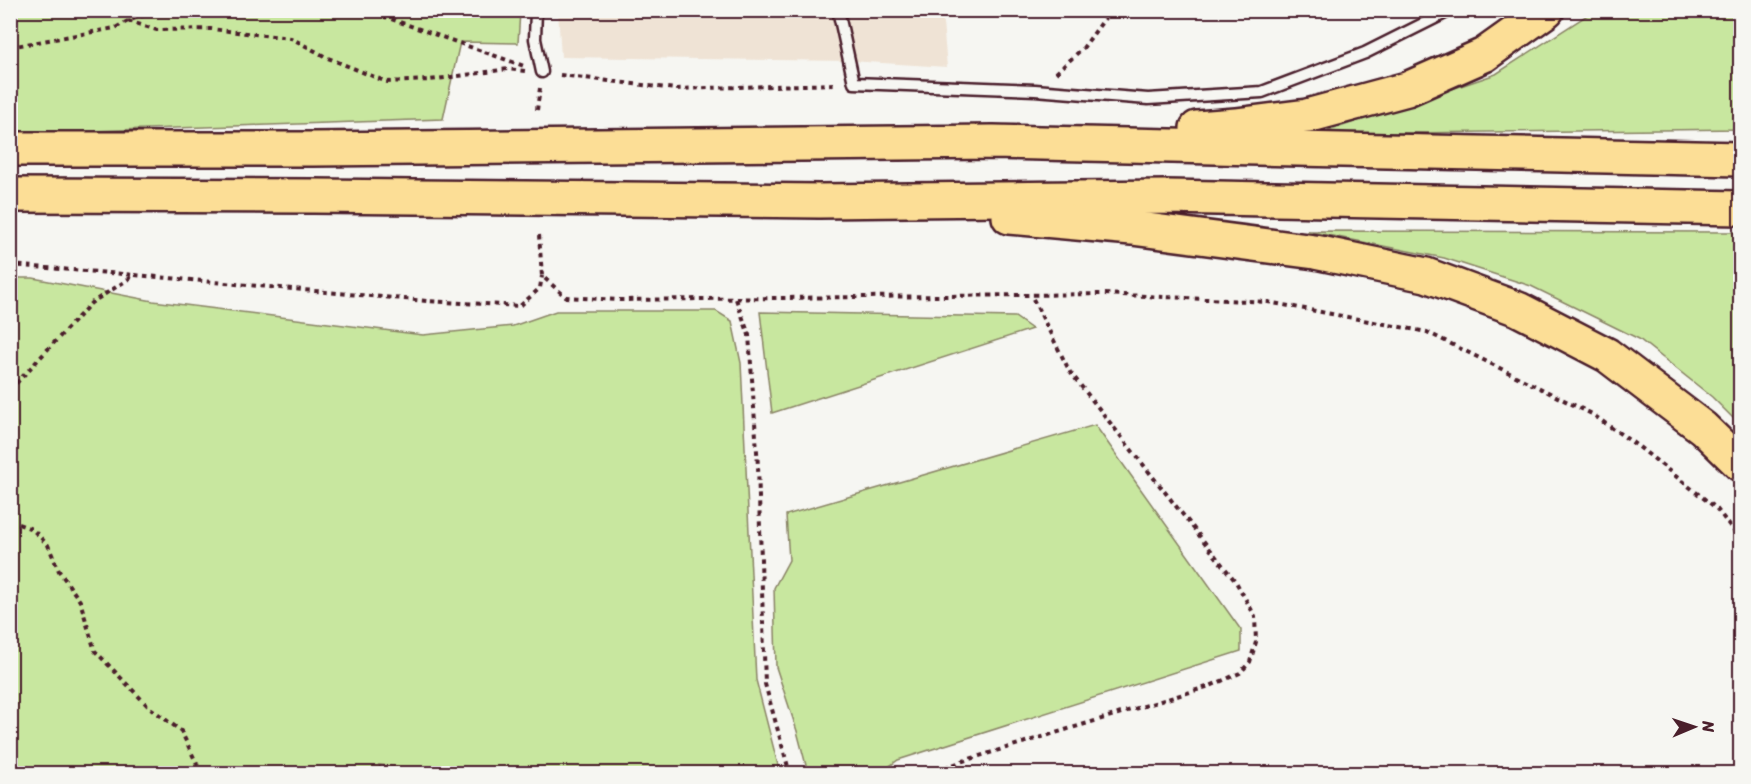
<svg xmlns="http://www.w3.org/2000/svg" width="1751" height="784" font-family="Sriracha,sans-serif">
  <rect width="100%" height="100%" fill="#f6f6f2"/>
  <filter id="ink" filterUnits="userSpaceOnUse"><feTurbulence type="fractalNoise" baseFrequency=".0167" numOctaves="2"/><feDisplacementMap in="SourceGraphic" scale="12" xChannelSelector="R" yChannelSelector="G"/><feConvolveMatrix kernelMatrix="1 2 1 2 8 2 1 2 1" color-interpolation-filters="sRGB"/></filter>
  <g filter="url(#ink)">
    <polygon fill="#efe3d5" points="558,11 942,11 947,67 850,61 561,57"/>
    <g fill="#c8e79f" stroke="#898365" stroke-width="1.5">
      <polygon points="11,10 520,10 520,11 518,43 460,42 443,119 59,132 11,131"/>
      <polygon points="1591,11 1740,11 1740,129 1319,134 1496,74 1586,16"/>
      <polygon points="1307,231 1740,232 1740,425 1712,397 1639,339 1531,286 1444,258"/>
      <polygon points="11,278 33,278 153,301 423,335 513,326 556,311 716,311 732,321 741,363 756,680 780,773 414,774 397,767 379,765 383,773 11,773"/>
      <polygon points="760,312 1015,317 1032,329 772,413"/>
      <polygon points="1095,425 1241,630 1241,651 898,760 880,773 808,773 797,731 776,667 774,588 789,560 786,515"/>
    </g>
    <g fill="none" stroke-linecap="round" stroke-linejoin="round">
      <defs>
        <g id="lane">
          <polyline points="536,10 535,39 542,72"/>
          <polyline points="838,10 854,83 1035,90 1148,99 1262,92 1365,53 1451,10"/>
        </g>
        <g id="highway">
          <polyline points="1197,128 1236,125 1307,116 1407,89 1484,55 1547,10"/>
          <polyline points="10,149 313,149 993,142 1740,159"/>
          <polyline points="10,195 313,196 819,201 1167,197 1740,208"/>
          <polyline points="1009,217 1132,228 1315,252 1426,275 1518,309 1607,355 1703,428 1740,464"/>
        </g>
      </defs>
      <use href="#lane" stroke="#4a1f2b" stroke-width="15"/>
      <use href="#highway" stroke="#4a1f2b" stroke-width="38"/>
      <g stroke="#4a1f2b" stroke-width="4" stroke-dasharray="4.5 4.5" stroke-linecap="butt">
        <polyline points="366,10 524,66"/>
        <polyline points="128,21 157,30 211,29 291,38 328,58 387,82 430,80 508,69 525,71"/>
        <polyline points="10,47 115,28 128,21 159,10"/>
        <polyline points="1056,73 1083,48 1111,10"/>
        <polyline points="560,75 675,89 836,84"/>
        <polyline points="537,110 540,88"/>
        <polyline points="539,235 542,276 566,297 621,300 1103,294 1268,302 1427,332 1592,414 1639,447 1716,508 1740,539"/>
        <polyline points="10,265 135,275"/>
        <polyline points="736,299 749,335 758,466 765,684 790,774"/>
        <polyline points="10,390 91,303 135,275 427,301 520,306 540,288 542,276"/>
        <polyline points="10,521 32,529 48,545 59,571 80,601 95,651 149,707 181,731 198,766 196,774"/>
        <polyline points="358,774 390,774"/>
        <polyline points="928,774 963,761 1210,686 1240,673 1250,662 1256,642 1255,616 1236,582 1070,372 1031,295"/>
      </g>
      <use href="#lane" stroke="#f6f6f2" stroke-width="10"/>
      <use href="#highway" stroke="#fcde96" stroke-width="33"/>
    </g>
  </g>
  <rect width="1751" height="784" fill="none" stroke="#f6f6f2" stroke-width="36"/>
  <rect x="18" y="18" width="1715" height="748" fill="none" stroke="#4a1f2b" stroke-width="2" filter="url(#ink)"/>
  <g transform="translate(1694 727) rotate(88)" stroke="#f6f6f2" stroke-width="4.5" paint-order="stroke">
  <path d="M0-4.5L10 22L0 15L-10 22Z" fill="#4a1f2b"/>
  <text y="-9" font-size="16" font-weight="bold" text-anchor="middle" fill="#4a1f2b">N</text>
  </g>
</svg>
